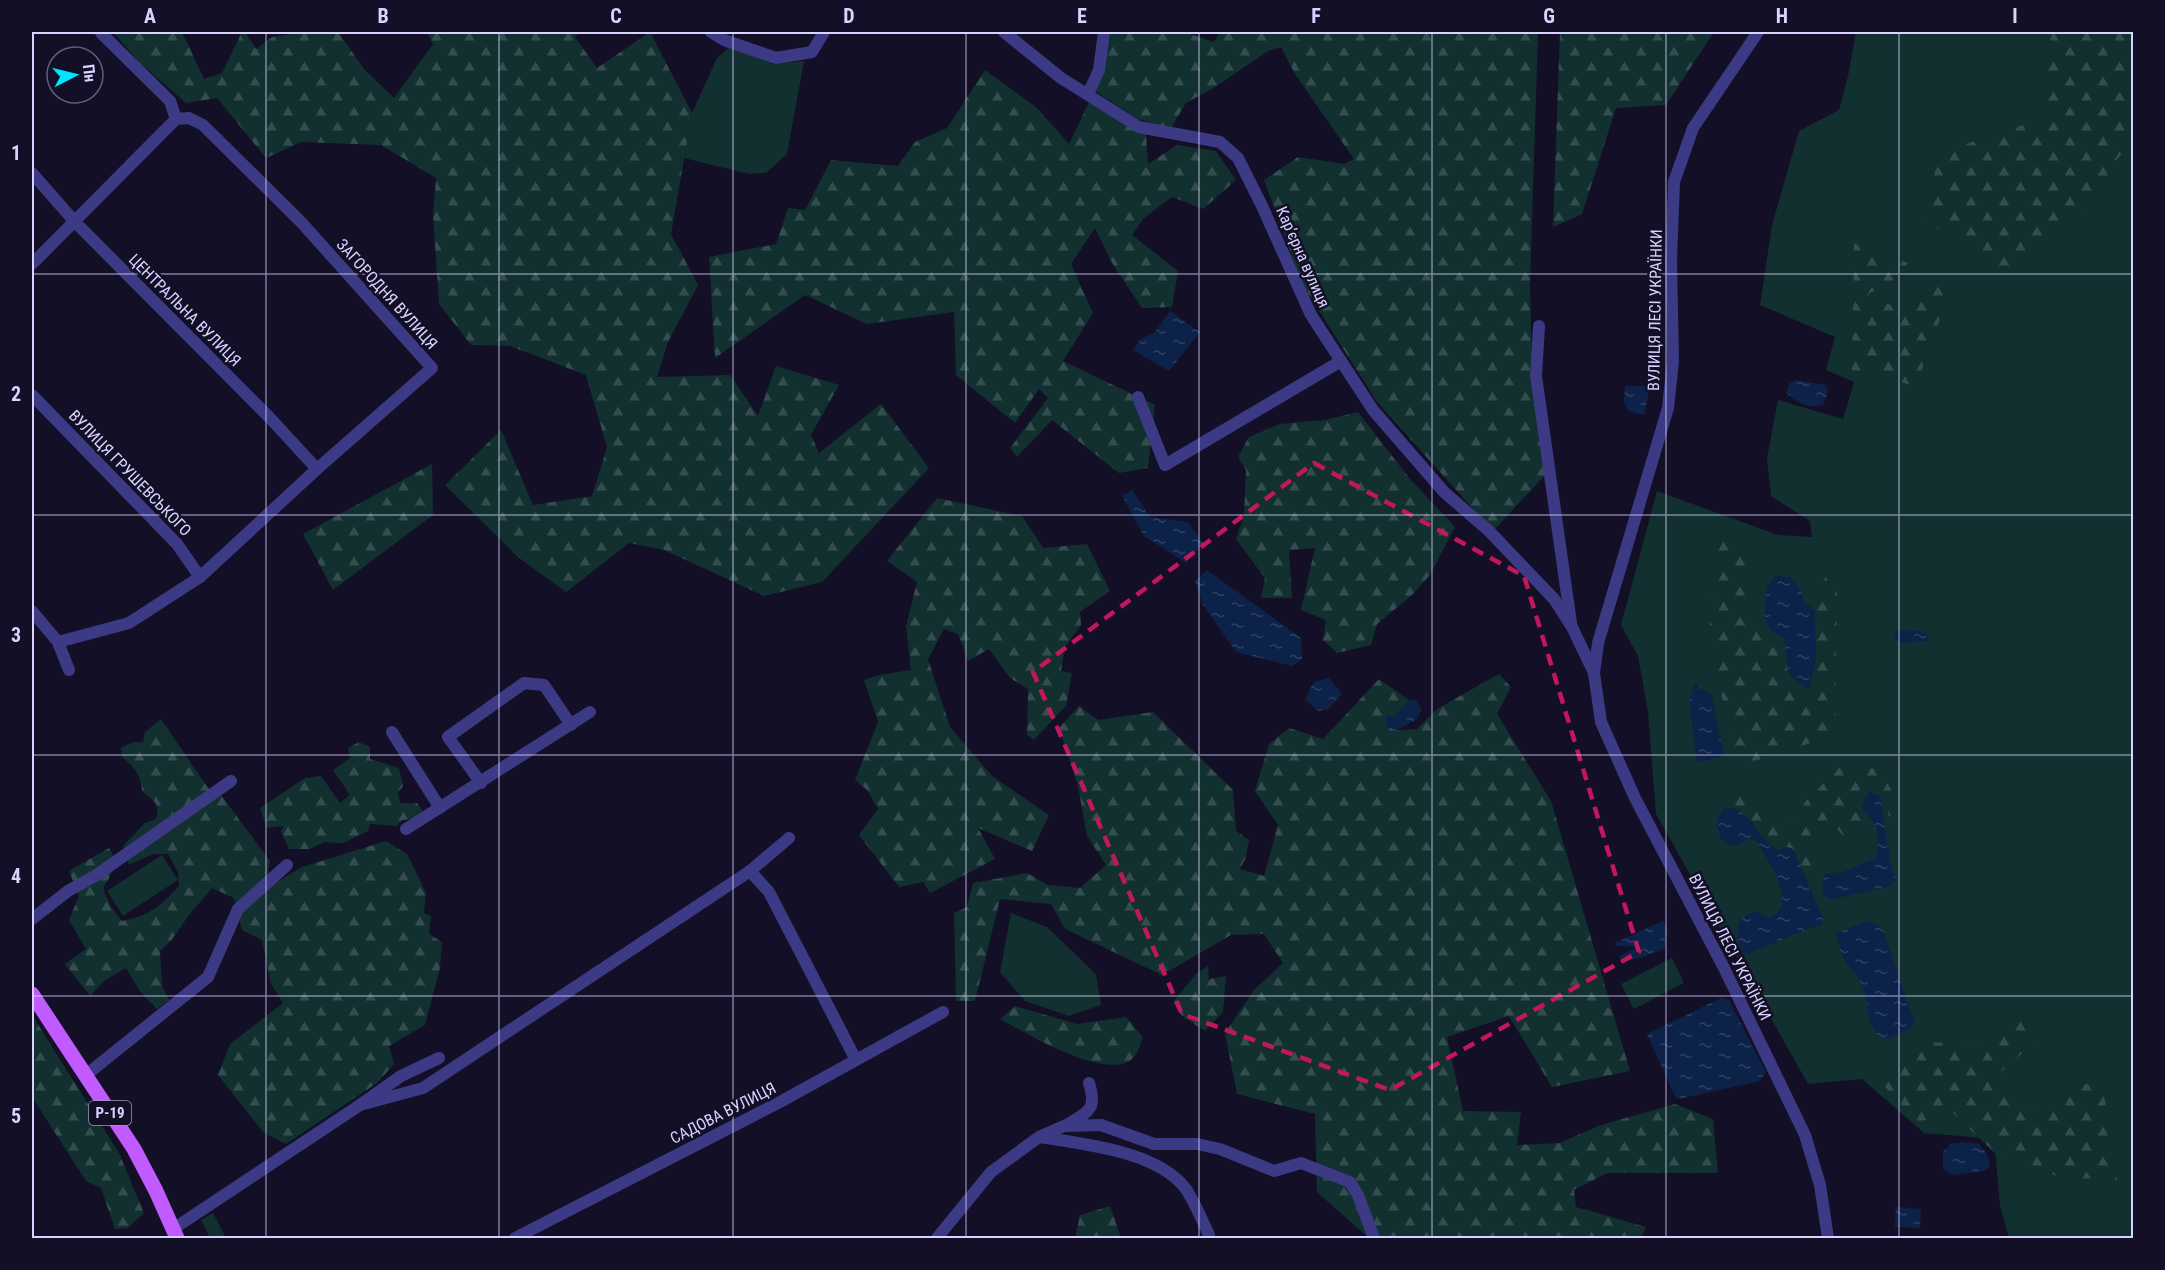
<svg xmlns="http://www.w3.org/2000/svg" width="2165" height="1270" font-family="'Roboto Condensed',sans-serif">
  <defs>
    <pattern id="forest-firs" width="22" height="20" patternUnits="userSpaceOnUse" patternTransform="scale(1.5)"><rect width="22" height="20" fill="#12302f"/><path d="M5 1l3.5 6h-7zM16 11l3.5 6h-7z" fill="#344d4e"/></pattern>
    <pattern id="water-ripples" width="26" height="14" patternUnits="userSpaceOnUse" patternTransform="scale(1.5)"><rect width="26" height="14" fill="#0c2248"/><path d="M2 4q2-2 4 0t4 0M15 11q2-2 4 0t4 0" fill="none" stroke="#2f4163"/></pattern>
  </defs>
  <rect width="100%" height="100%" fill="#130f26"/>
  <g fill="#12302f">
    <polygon points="1856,32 2133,32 2133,1238 2009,1238 2000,1206 1994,1139 1924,1133 1862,1079 1808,1084 1656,814 1648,712 1638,656 1621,625 1657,491 1778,535 1812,537 1810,521 1771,496 1767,458 1778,400 1843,419 1854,382 1826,370 1835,337 1760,305 1772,225 1799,131 1839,110 1848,76"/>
    <polygon points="731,46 773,64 804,61 787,154 766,173 749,174 684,158 692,113 717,58"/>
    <polygon points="162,855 178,880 123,916 107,891"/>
    <polygon points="1011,913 1047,927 1096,974 1101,1005 1069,1016 1025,1001 1000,972"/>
    <polygon points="1672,958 1684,983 1634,1009 1621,984"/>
    <polygon points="213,1213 226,1238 210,1238 201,1220"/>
  </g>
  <g fill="url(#forest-firs)">
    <polygon points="113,32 182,32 204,79 222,73 242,32 245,32 256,49 272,37 304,32 338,32 364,69 394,98 433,44 427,32 580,32 575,37 597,68 650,32 692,113 671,234 698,285 668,342 657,377 730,375 758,416 776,366 839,385 811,435 819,453 881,404 929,468 822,582 764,596 664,550 629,543 566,592 518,557 445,485 501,430 533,505 592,496 607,447 586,375 510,346 471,345 439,304 433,215 436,178 381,145 301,142 266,158 217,98 186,103 139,62"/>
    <polygon points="1109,32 1185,32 1214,42 1220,32 1538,32 1530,284 1532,369 1547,473 1493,531 1377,402 1301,282 1264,180 1298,157 1344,164 1354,159 1295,74 1281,47 1268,51 1215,87 1186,103 1171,128 1138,119 1095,91"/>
    <polygon points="1560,32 1714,32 1666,105 1616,108 1582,214 1553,227"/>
    <polygon points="2051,32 2133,32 2133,143 2117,159 2099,202 2004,274 1925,219 1939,153 2044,118"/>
    <polygon points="985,70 1037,108 1069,144 1090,100 1146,134 1148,164 1177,145 1216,151 1236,180 1203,209 1172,197 1144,218 1132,235 1178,271 1172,307 1142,308 1112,263 1095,228 1071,264 1093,313 1063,361 1155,405 1148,468 1119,473 1052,420 1017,457 1010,448 1048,398 1039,389 1015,423 956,375 954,312 867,324 805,295 715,358 709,257 776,244 788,208 805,210 831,160 898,166 915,142 947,128"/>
    <polygon points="1854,243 1908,263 1896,280 1868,294 1878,304 1909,305 1919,283 1951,289 1916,386 1852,370"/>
    <polygon points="1358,412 1410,479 1455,527 1430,575 1412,595 1377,624 1371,645 1337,653 1323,640 1326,620 1301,610 1315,548 1289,550 1292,598 1261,598 1265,578 1236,539 1244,516 1246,470 1238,457 1249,437 1280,424 1325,420"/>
    <polygon points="432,464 433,515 333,590 303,534"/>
    <polygon points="937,498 1022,516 1043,548 1087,544 1110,591 1080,612 1081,625 1065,647 1061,671 1072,673 1066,706 1034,740 1027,735 1028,689 1010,678 989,649 968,661 958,634 944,629 928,659 950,727 992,776 1049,815 1032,851 978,828 995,859 930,893 923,882 899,887 859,835 878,809 867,790 855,780 878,722 864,680 879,675 911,670 906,626 917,582 887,561"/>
    <polygon points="1717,529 1745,556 1749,611 1762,631 1779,645 1796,696 1816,689 1813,597 1827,575 1837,593 1835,735 1736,767 1709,634"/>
    <polygon points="1499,674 1511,687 1497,714 1551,801 1630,1071 1552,1087 1509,1016 1447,1037 1463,1111 1521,1112 1517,1145 1560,1143 1598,1126 1675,1104 1713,1119 1718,1173 1607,1173 1574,1190 1576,1207 1646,1227 1641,1238 1369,1238 1317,1192 1315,1114 1237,1094 1225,1033 1254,990 1283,963 1264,934 1231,935 1162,975 1065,929 1051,904 1000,899 975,1001 956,1001 954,913 967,907 973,883 1027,873 1048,885 1080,888 1106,865 1087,836 1078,786 1059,728 1079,706 1098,720 1153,712 1233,790 1236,831 1249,840 1246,857 1240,869 1264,876 1278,825 1255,791 1269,744 1289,728 1323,739 1379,679 1409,700 1387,727 1397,730 1417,729 1437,709"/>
    <path d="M161,719l47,69 13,7 49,66 -2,14 9,7 25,-15 84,-26 21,13 19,39 -2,20 7,3 -2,18 13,8 -2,26 -15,57 -36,21 5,18 -17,19 -91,61 -23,-12 -45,-57 12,-31 53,-41 -12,-19 -9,-44 -20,-10 -8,-32 -22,-10 -23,27 -18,26 -11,10 2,35 7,14 -12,9 -18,-19 -13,-22 -22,13 -14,15 -25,-32 21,-15 -17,-29 10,-24 -10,-25 40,-23c10,14 2,28 -6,40l8,19 11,14c29,-6 37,-14 57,-35l-1,-14 -10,-18h-15l-24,11 -6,-19 22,-23 11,-4c5,-16 -3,-18 -14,-28 0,-14 -9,-26 -20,-34l-1,-9 13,-6h9l2,-10z"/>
    <polygon points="359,742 370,747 370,759 399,768 403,786 398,793 400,803 417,803 422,810 423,817 403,820 396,826 370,824 368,831 343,843 324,842 310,849 289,849 281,831 284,826 267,828 260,808 305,778 321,776 340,803 350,795 333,770 350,758 348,748"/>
    <polygon points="1841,766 1881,769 1897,803 1898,817 1889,816 1882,795 1864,783 1855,796 1864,826 1860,841 1848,840 1828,820 1813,847 1817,874 1806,878 1793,849 1777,843 1754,824 1744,812 1732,808 1724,801 1740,796 1791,824 1806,801"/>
    <polygon points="1208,966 1209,979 1226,976 1223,1012 1205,1031 1182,1016 1173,1002 1197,973"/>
    <path d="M1015,1006l62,18 49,-7 17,20c-2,6 -5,17 -10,21 -25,25 -107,-25 -133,-39z"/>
    <polygon points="32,1015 119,1153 144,1213 128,1228 115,1229 101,1188 86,1181 32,1097"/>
    <polygon points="2019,1016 2033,1044 1996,1076 2043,1114 2067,1082 2103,1086 2117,1180 2060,1177 1996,1154 1951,1111 1917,1123 1878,1079 1922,1041 1975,1046"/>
    <polygon points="1110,1206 1121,1238 1075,1238 1080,1215"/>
  </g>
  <g fill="url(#water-ripples)">
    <polygon points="1170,311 1200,332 1169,371 1133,350 1141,339 1155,332"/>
    <path d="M1795,380l31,5 2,6 -5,14c-14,4 -27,-3 -37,-12l3,-9z"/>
    <polygon points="1625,386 1650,386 1644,415 1628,411 1624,402"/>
    <polygon points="1132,490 1150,517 1188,522 1203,543 1186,563 1144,536 1122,496"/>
    <polygon points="1207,570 1301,638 1302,659 1292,666 1236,652 1203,605 1195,581"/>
    <polygon points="1776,575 1791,578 1800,589 1805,602 1815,611 1816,660 1809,690 1789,675 1784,638 1770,630 1764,615 1767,586"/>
    <polygon points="1904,630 1923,631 1929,635 1928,641 1900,643 1895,639 1895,631"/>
    <polygon points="1329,678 1342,694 1327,710 1318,711 1305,699 1314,682"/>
    <polygon points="1695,683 1712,696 1724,756 1697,763 1689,700"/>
    <polygon points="1409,700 1417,701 1422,709 1417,719 1397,730 1387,727 1385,715 1396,717"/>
    <path d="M1868,791l12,5 11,72 6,11 -6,7 -62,14 -6,-6 -1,-13 3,-7 18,-2 33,-14c3,-10 3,-25 -2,-35 -3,-6 -9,-9 -12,-16z"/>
    <path d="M1732,808c25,8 25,31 46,42l9,-3 6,2 30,68 -1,8 -9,2 -66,27 -6,-1c-4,-21 -9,-35 16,-42l7,5 7,1c2,-2 6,-3 8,-6 13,-15 -14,-57 -23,-70l-4,-3c-6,2 -12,7 -19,7 -12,1 -18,-17 -15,-27 0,-2 4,-7 5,-9z"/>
    <path d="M1662,921l3,2 3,10 -3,5v10c-13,6 -31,15 -46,10l2,-3 17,-8 -22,-1 -1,-3z"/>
    <path d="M1867,921l15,6 33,96 -5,6 -23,10c-24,-7 -17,-38 -26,-56 -5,-10 -15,-18 -19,-27 -3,-7 -4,-16 -7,-23z"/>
    <polygon points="1721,998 1729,1000 1766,1072 1760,1081 1679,1099 1675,1096 1647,1034"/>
    <polygon points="1963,1142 1979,1144 1987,1154 1990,1166 1984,1171 1952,1175 1943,1169 1943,1152 1950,1144"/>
    <polygon points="1896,1207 1921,1209 1920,1228 1895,1227"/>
  </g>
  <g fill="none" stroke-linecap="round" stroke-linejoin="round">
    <g stroke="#3d3a85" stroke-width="12">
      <polyline points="711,32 724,40 776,58 812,52 824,32"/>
      <polyline points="1004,32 1061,78 1139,127 1220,142 1238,158 1262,206 1311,315 1373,410 1444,492 1489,531 1554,599 1572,627 1594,673"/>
      <polyline points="1758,32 1693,128 1674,182 1671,260 1673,361 1668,408 1598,643 1594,673 1601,722 1635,798 1724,968 1805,1135 1820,1185 1828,1238"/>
      <polyline points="101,33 170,101 176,119"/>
      <polyline points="1088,94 1099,70 1104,32"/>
      <polyline points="32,173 75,222 270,418 317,469"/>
      <polyline points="32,264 176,119 189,118 203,125 301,222 432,368 317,469 200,577 129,623 58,642"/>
      <polyline points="1539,326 1536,376 1571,623"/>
      <polyline points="32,395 177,544 200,577"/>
      <polyline points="1138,397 1165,465 1341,361"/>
      <polyline points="32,611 58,642 69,670"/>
      <polyline points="392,732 440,808"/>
      <polyline points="481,783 448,737 524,683 544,685 571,725"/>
      <polyline points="406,829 590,712"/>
      <polyline points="750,871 769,892 856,1060"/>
      <polyline points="32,919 68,891 95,876 231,781"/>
      <polyline points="86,1075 208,977 238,909 287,865"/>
      <polyline points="360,1105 423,1088 750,871 789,838"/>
      <path d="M1065,1126c22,-14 33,-15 24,-43"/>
      <path d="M1040,1137c44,7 117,14 146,52 9,14 16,31 23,46"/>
      <polyline points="173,1229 360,1105 401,1076 439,1058"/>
      <polyline points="515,1238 780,1102 943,1012"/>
      <polyline points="937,1238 991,1172 1039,1137 1064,1126 1101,1125 1154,1144 1197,1144 1220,1149 1274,1171 1301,1163 1350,1182 1358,1195 1374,1238"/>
    </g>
    <polyline stroke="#c25bff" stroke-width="15" points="32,994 134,1149 156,1191 177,1238"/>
  </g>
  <path fill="none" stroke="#c2185b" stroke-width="4.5" stroke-dasharray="12 8" stroke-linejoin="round" d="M1314,463l210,113 115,376 -249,138 -208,-76 -149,-342z"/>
  <path fill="none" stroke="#d9d4ff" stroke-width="1.5" stroke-opacity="0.55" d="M266,32v1206M499,32v1206M733,32v1206M966,32v1206M1199,32v1206M1432,32v1206M1666,32v1206M1899,32v1206M32,274h2102M32,515h2102M32,755h2102M32,996h2102"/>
  <g text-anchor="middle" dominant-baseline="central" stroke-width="5" stroke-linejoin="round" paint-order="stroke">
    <rect fill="#130f26" stroke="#9e99be" stroke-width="1.5" x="89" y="1101" width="42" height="24" rx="4.5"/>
    <g font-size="15" font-weight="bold" fill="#d9d4ff">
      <text x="110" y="1113">Р-19</text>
    </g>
    <g font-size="16" fill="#d9d4ff" stroke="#130f26">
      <text transform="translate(1303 257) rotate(66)">Карʼєрна вулиця</text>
      <text transform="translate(387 294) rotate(48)">ЗАГОРОДНЯ ВУЛИЦЯ</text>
      <text transform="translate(185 310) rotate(45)">ЦЕНТРАЛЬНА ВУЛИЦЯ</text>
      <text transform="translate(1655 310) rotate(-89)">ВУЛИЦЯ ЛЕСІ УКРАЇНКИ</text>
      <text transform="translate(130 473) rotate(46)">ВУЛИЦЯ ГРУШЕВСЬКОГО</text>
      <text transform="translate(1730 947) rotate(63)">ВУЛИЦЯ ЛЕСІ УКРАЇНКИ</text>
      <text transform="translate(723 1113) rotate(-27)">САДОВА ВУЛИЦЯ</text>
    </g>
  </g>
  <rect width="2165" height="1270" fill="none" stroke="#130f26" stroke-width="66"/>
  <g transform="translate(75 75) rotate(83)"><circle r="28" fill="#130f26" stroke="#625e7d" stroke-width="1.5"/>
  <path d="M0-4.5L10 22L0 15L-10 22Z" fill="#00e5ff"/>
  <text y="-9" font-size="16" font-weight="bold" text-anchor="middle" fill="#d9d4ff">Пн</text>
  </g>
  <rect x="33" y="33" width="2099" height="1204" fill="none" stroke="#d9d4ff" stroke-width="2"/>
  <g font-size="20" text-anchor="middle" font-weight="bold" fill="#d9d4ff">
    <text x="150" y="23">A</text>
    <text x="383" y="23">B</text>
    <text x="616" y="23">C</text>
    <text x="849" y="23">D</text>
    <text x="1082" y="23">E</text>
    <text x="1316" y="23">F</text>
    <text x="1549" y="23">G</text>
    <text x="1782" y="23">H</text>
    <text x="2015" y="23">I</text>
    <text x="16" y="160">1</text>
    <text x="16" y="401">2</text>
    <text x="16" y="642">3</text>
    <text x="16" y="883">4</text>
    <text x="16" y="1123">5</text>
  </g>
</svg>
